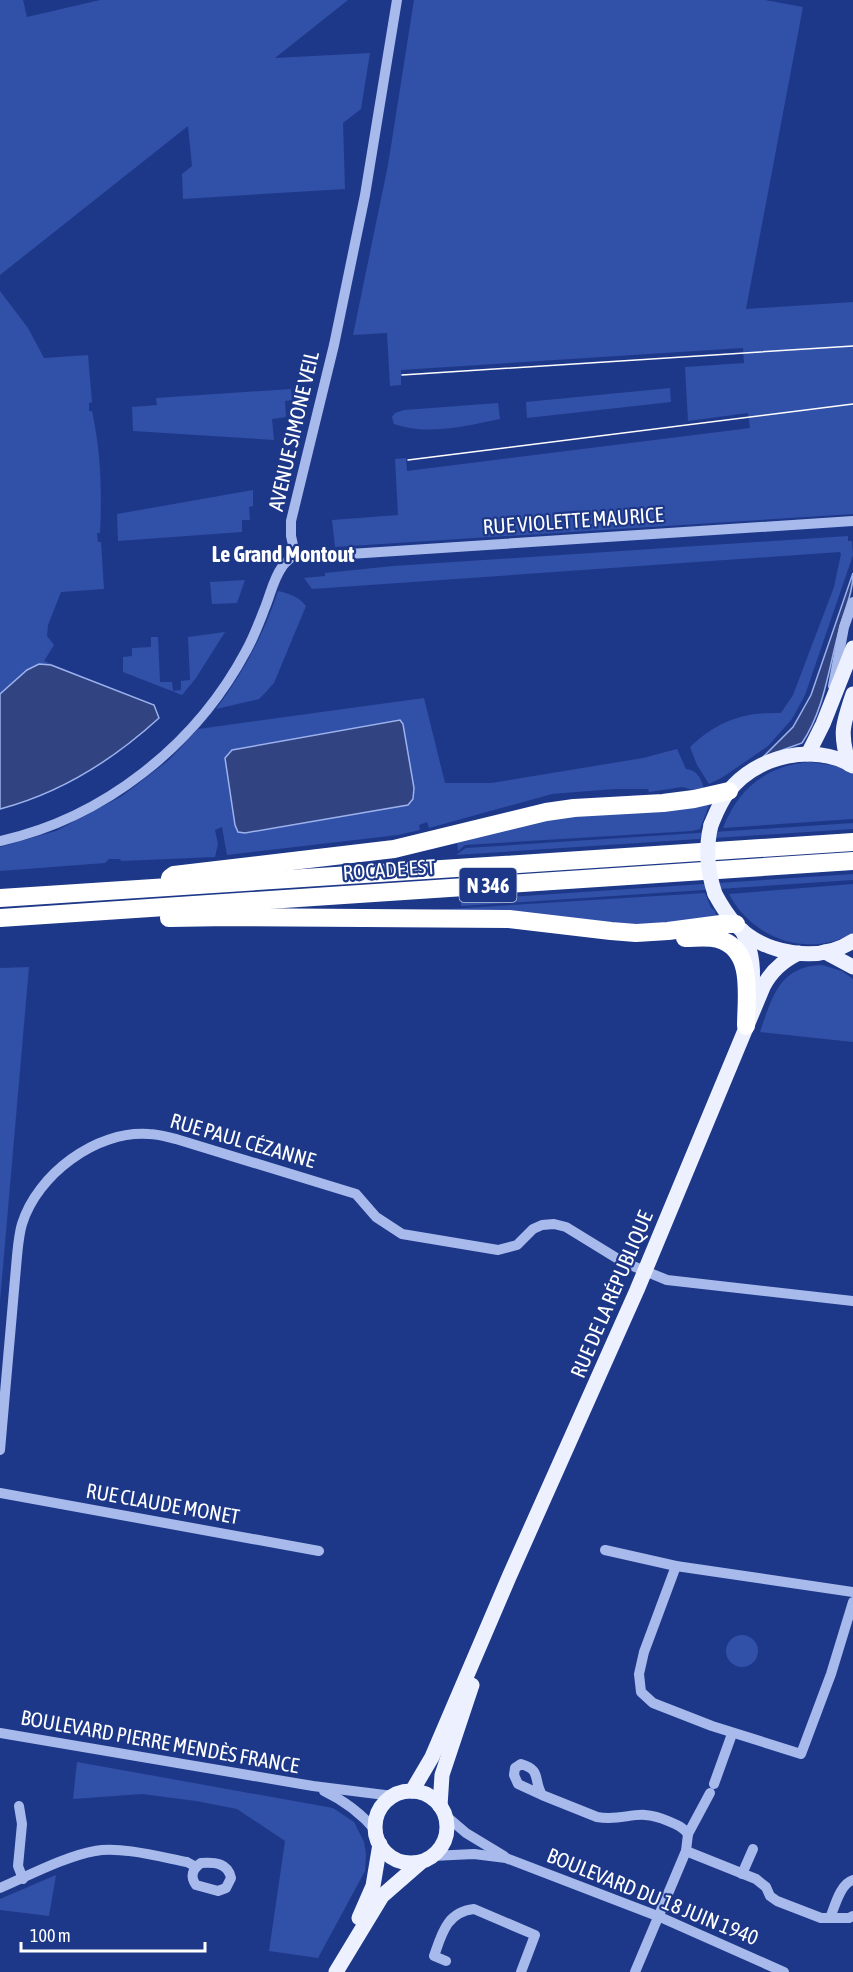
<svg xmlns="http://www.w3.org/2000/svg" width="853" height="1972" font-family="'Asap Condensed',sans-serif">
  <rect width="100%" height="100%" fill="#1e3889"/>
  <g fill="#3150a7">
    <polygon points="0,0 23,0 27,17 100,0 348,0 275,58 370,53 361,109 343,123 345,189 183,199 182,174 192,166 188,126 0,275"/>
    <polygon points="414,0 765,0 803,7 746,309 853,302 853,514 335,547 332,520 398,515 395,459 406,458 407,471 750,428 748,413 688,421 685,367 744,363 743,348 401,370 401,385 390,386 387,333 353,335 388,165"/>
    <path d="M0,291l28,37 16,30 44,-3 4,47 -3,1v8h3c9,41 10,80 8,122h-3l1,9h3l3,47 -43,3 -13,33 -1,11 7,9 -10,16 110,44 5,13c-48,41 -97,75 -159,91z"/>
    <polygon points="670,388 671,402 527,418 526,402"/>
    <polygon points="291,389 292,400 285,401 286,417 272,419 274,440 133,431 132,407 157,405 156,398"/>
    <path d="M498,403l2,16c-34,7 -73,17 -106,5l-2,-7 3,-4 9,-3z"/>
    <polygon points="253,490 253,506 249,507 250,520 242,520 242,532 118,541 117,514"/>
    <path d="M848,536v5h4l1,14 -48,140 -13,24 -24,27 -45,31 -14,7 -12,-19 -7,-18c28,-26 53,-35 91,-34l12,-18 41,-108 7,-33 -1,-2 -528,37 -8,-11 21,-2v-3l68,-7z"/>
    <polygon points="245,580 237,603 212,604 210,582"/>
    <path d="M278,591c12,3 20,5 28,15l-32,77 -9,10 -6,6 -43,10c27,-36 48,-75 62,-118z"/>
    <polygon points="225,632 196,678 182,695 123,672 123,657 132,656 132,648 151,647 151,637 158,637 160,682 172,682 173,691 181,690 181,681 190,680 188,637"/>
    <path d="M424,698l21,85h46l152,-25 34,-9 9,20c11,1 15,9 18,20l-7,2 -15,-4 -33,5 -1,-3h-34l-62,5 -123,34 -2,-6 -8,3 1,5 -22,5 -171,20 -5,-28 -7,3 3,14 -3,13 -93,4 -3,-2h-10l-4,4 -105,8v-24l56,-16 66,-35 47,-36 29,-31z"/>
    <path d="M810,762l26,4 17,8v45l-130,9c15,-40 45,-63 87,-66z"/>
    <polygon points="709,805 700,829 692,831 465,845 458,851 457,843 480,834 540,818"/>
    <polygon points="853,823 853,829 456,855 466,848"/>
    <polygon points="853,874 853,880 461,906 461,900"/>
    <path d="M853,884v49c-46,26 -101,5 -124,-39z"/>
    <polygon points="705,893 711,908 715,911 716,916 666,923 631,924 532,914 417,911"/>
    <path d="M822,965l20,6 11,8v63l-93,-10c12,-34 19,-66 62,-67z"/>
    <polygon points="29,967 0,1301 0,968"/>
    <circle cx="742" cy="1651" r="16"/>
    <polygon points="77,1762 333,1808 354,1822 364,1842 366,1854 365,1871 318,1958 269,1951 285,1841 237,1809 196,1801 142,1794 73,1799"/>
    <polygon points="56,1875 49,1916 0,1910 0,1899"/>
  </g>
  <g fill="#314481" stroke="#9cb2ed" stroke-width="1.5">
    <path d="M853,573c0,20 -8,35 -13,54 -11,38 -15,82 -38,116l-39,14 30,-30 18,-32z"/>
    <path d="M39,664l12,1 103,40 5,13c-46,42 -98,75 -159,91v-115l27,-24z"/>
    <polygon points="400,720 403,724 414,788 413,799 408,805 245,833 238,832 235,825 225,758 232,750"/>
  </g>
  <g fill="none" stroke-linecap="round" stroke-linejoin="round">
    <g stroke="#a8baec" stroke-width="10">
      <polyline points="295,554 291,536 291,521 334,345 365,195 397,0"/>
      <polyline points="295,554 319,556 853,521"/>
      <polyline points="833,686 844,627 853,602"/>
      <path d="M0,841c104,-23 196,-96 246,-190 8,-14 14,-31 20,-46 5,-13 8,-27 16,-38 3,-5 9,-9 13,-13"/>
      <path d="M0,1450l17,-194c1,-10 2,-22 5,-32 15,-49 74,-94 127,-90 9,0 18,3 27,5l180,55 20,23 26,17 96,16 19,-5 16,-16 9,-4 12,-1 12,3 57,35 44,18 186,21"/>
      <polyline points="0,1493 319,1551"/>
      <polyline points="605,1550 676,1566"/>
      <polyline points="853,1592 676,1566 644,1652 639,1674 641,1692 653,1703 712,1726 801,1754 831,1674 853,1602"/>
      <polyline points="0,1733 313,1786 393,1796"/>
      <polyline points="714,1784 732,1734"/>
      <path d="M324,1791c21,10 37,22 52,40"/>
      <path d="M542,1795l-24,-11 -4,-9 1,-7 6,-4c21,6 12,16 21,31l55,22c29,5 40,-10 71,4 9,4 15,6 20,13l-2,17 -51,121"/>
      <polyline points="19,1806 22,1824 18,1866 23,1879"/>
      <polyline points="445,1815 466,1833 504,1856"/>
      <polyline points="688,1834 710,1793"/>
      <polyline points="686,1851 756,1879 766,1887 770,1896 777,1901 821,1918 849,1918 853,1916"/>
      <polyline points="432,1856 474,1854 506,1858 660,1917 784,1972"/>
      <path d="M201,1863c14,-1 27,0 30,15l-5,10 -8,3 -22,-6c-6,-8 -4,-16 5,-22z"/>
      <polyline points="742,1874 753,1849"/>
      <path d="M0,1888c28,-12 66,-32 95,-37 25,-5 66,6 92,11l9,5"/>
      <path d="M830,1918c5,-12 10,-34 23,-38"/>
      <path d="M446,1961l-12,-5c8,-23 13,-44 40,-47l61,26 -14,37"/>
    </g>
    <g stroke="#edf1ff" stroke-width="15">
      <polyline points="808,754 823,724 853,648"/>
      <path d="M849,764c-10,-31 -6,-40 4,-70"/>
      <path d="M711,825c5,-12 9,-23 17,-33 28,-36 85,-50 125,-26"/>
      <path d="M715,894c6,11 12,21 21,31 28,29 82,39 117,16"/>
      <path d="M742,930c9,18 12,34 10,54"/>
      <polyline points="825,952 853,967"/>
      <path d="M412,1791l20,-34 77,-180 128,-287 126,-303c8,-16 19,-26 36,-34"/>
      <circle cx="411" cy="1827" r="36"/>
      <polyline points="440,1806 442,1775 472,1685"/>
      <polyline points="359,1918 373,1886 380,1844"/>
      <polyline points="336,1972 382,1896 421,1862"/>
    </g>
    <g stroke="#fff" stroke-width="18">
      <polyline points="170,878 174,875 394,849 546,812 574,808 663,803 694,799 729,791"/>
      <polyline points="0,898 853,842"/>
      <polyline points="0,918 853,861"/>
      <polyline points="169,918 229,917 509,919 611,931 636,933 668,931 721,924 736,924"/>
      <path d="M685,938c11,0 23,-2 33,1 37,10 28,58 28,87"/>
    </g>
    <g stroke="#fff" stroke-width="1.5">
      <polyline points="402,375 853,346"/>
      <polyline points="408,460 853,404"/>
    </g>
    <path stroke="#edf1ff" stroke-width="15" d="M711,825c-6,24 -4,45 4,69"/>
  </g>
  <g text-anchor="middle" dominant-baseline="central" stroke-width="4.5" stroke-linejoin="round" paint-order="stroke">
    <rect fill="#1e3889" stroke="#bcc3dc" stroke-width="1.5" x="459.5" y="868" width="57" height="34" rx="4.5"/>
    <g font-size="20" font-weight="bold" fill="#fff">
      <text x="488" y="885">N 346</text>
    </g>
    <g font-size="21" fill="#fff" stroke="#1e3889">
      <text transform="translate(293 431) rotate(-77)">AVENUE SIMONE VEIL</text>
      <text transform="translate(573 520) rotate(-4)">RUE VIOLETTE MAURICE</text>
      <text transform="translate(389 869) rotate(-4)">ROCADE EST</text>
      <text transform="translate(243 1140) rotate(16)">RUE PAUL CÉZANNE</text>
      <text transform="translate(611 1294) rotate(-67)">RUE DE LA RÉPUBLIQUE</text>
      <text transform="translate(163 1503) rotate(10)">RUE CLAUDE MONET</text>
      <text transform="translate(160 1741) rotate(10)">BOULEVARD PIERRE MENDÈS FRANCE</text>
      <text transform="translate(653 1896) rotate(22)">BOULEVARD DU 18 JUIN 1940</text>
    </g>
    <g font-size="22" font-weight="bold" fill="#fff" stroke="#1e3889">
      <text x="283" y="554">Le Grand Montout</text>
    </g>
  </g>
  <path d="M21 1942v9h184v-9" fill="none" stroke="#ffffff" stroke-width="3"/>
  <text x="30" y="1942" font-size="18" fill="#ffffff" stroke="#1e3889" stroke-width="4.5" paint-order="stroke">100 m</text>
</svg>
